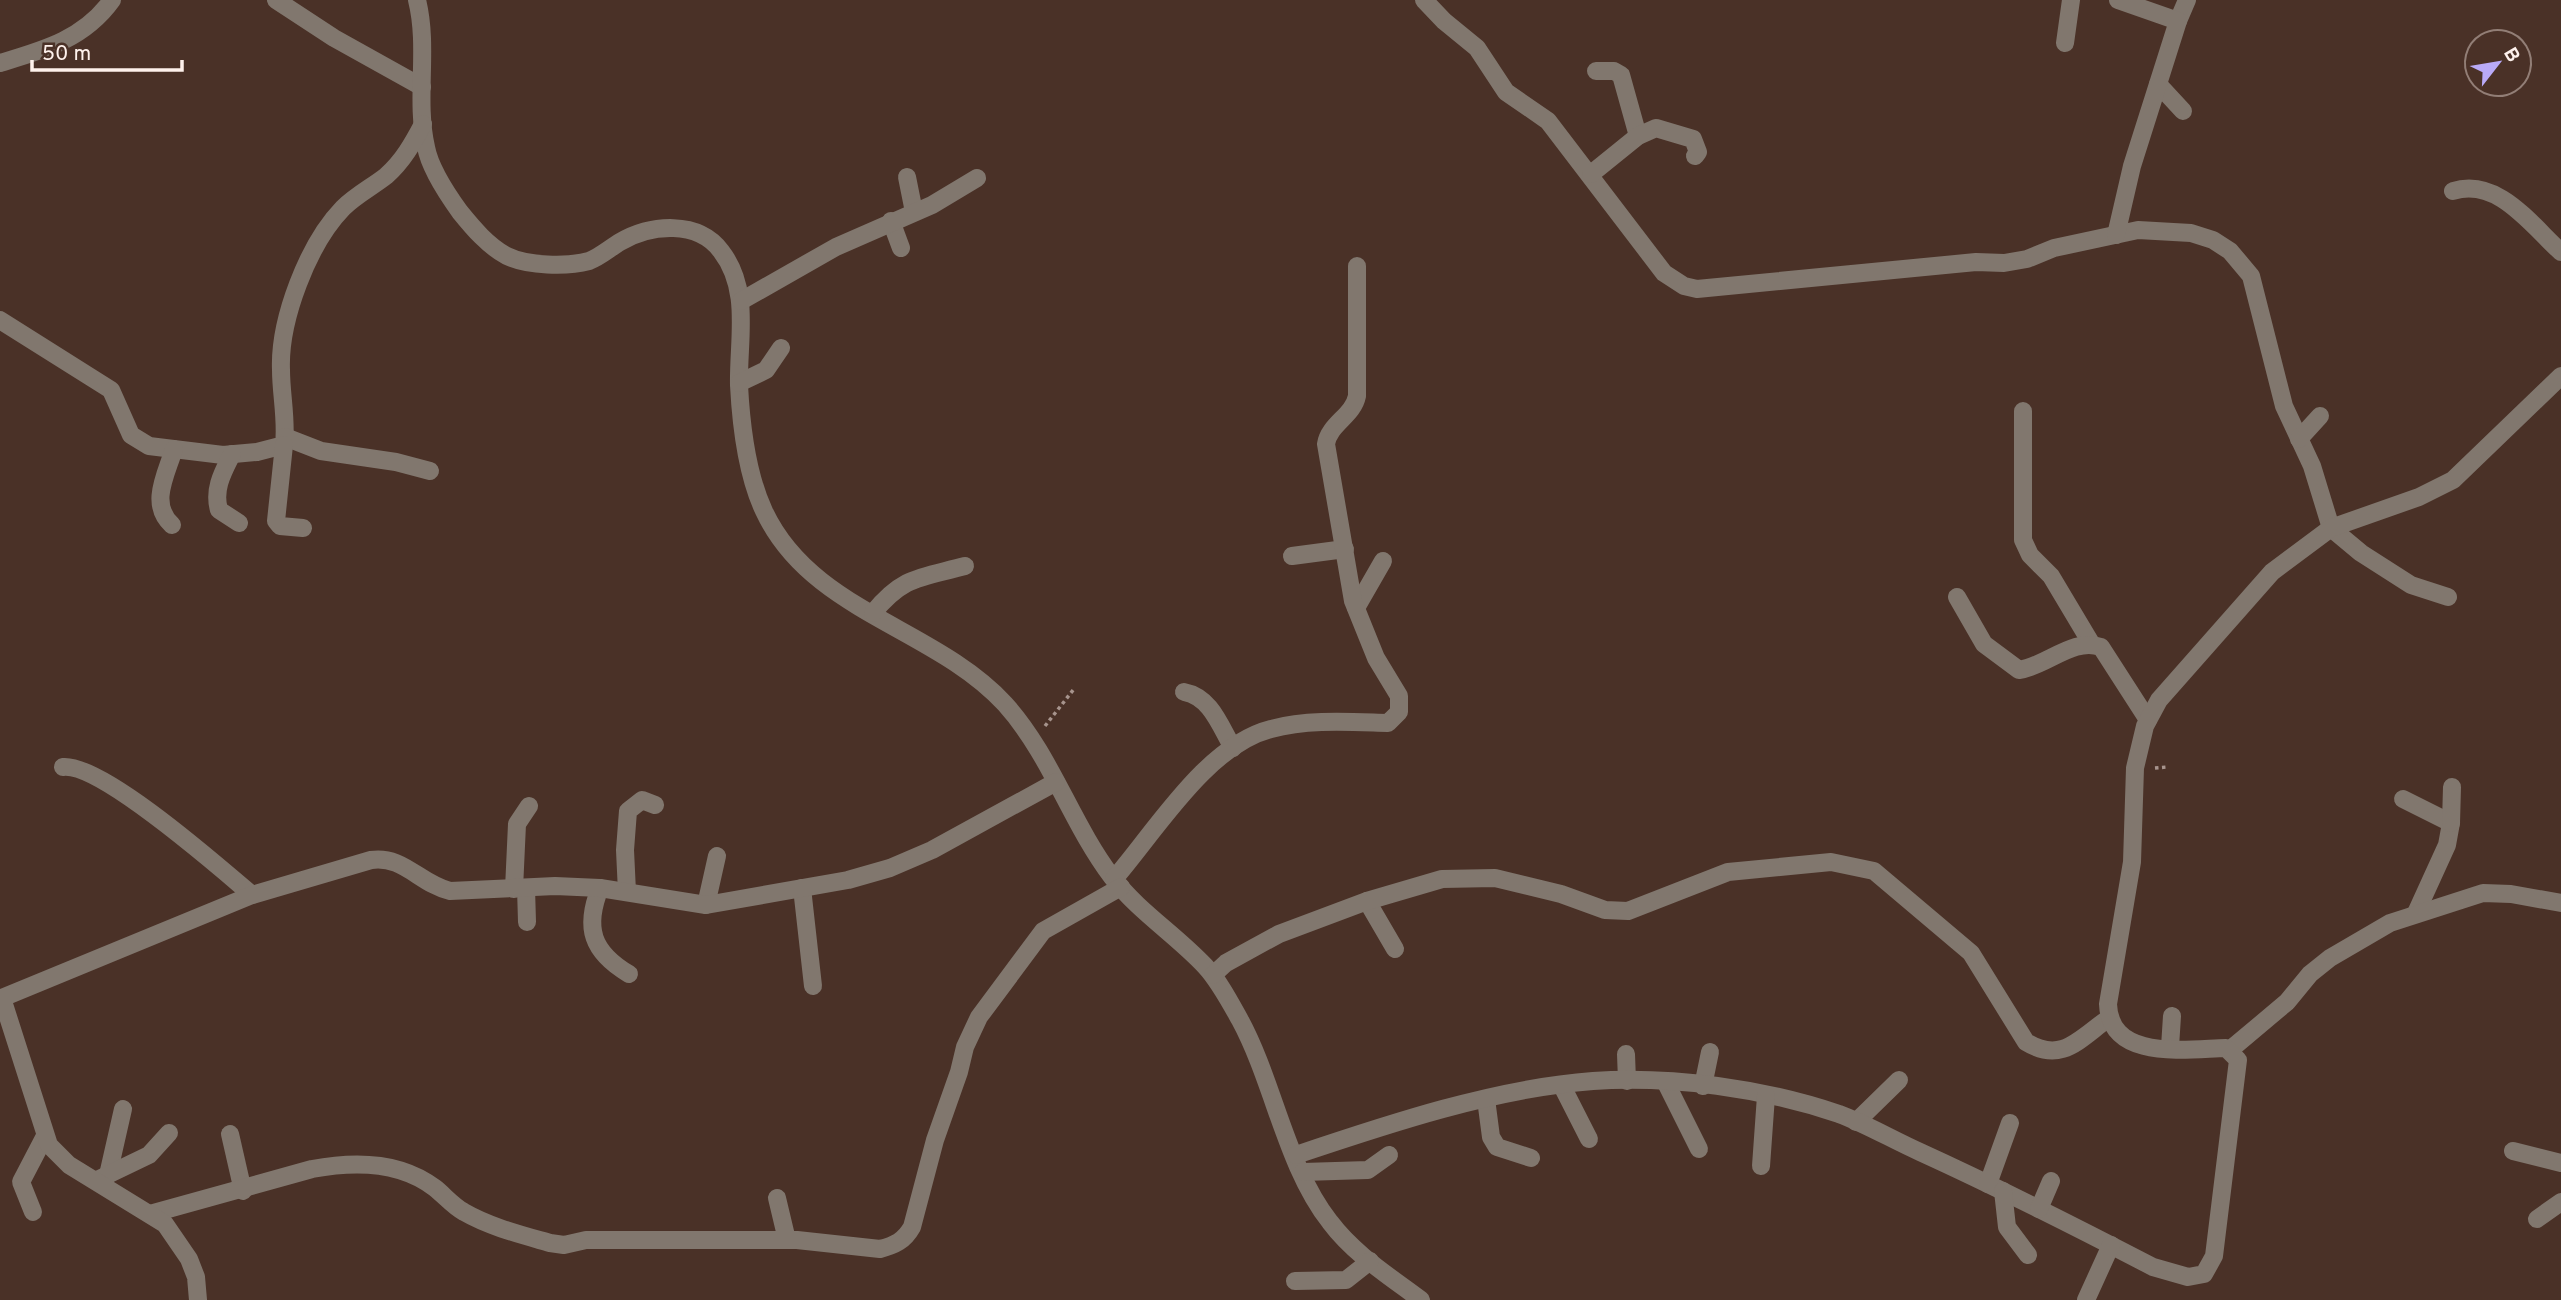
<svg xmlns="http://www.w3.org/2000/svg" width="2561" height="1300" font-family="Overpass,sans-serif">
  <rect width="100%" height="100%" fill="#4a3127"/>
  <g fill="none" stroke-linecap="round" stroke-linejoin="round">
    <g stroke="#a7948d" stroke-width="3.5" stroke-dasharray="3.5 3.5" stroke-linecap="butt">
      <polyline points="1045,726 1074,689"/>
      <polyline points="2155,768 2167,767"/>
    </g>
    <g stroke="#81776e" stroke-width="18">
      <polyline points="276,0 334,38 422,87"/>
      <path d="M417,0c12,48 -2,99 9,147 4,22 21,47 34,65 13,16 28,34 47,44 20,10 60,11 82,5 11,-4 21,-13 31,-19 31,-18 78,-22 101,9 30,39 17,88 18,134 2,39 8,90 25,126 47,101 170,116 241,193 46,51 66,119 107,173 26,34 64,58 93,89 14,15 25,36 35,54 34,63 46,146 90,202 24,32 59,54 91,78"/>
      <polyline points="1424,0 1444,21 1477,48 1506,92 1548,121 1664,273 1684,286 1697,289 1976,262 2004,263 2027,259 2054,248 2138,230 2191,233 2213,240 2230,251 2251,276 2284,406 2312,466 2331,528 2361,553 2411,585 2448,597"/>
      <polyline points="2178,21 2187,0"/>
      <polyline points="2065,43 2071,0"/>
      <path d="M0,63c44,-13 84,-24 112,-63"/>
      <polyline points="1596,71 1614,71 1621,75 1638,136"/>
      <polyline points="2158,84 2183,111"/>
      <polyline points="1591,174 1638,136 1656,128 1693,139 1698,152 1695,156"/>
      <polyline points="907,177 914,212"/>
      <path d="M2453,191c45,-14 78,34 108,61"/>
      <polyline points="891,221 901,248"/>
      <polyline points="2116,235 2132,166 2178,21 2118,0"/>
      <polyline points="741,301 836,247 932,205 977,178"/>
      <path d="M0,320l111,70 20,45 18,11 74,9 34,-3 27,-7c3,-25 -3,-50 -3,-75 -2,-50 27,-126 62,-162 13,-13 29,-21 43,-32 17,-15 27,-33 37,-52"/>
      <polyline points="739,383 766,370 781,348"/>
      <polyline points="2023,411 2023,540 2030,555 2051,576 2091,643"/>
      <polyline points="285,437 321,451 396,462 430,471"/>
      <polyline points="2299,439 2320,416"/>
      <polyline points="284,445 276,521 280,526 303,528"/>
      <path d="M232,454c-9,18 -19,35 -13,56l20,13"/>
      <path d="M172,525c-23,-21 -6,-50 2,-76"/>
      <polyline points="1292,556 1345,549"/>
      <path d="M1957,597l27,47 35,26c28,-4 54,-33 82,-23l47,73"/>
      <polyline points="1356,608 1383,561"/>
      <path d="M873,613c30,-37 47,-35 92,-47"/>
      <path d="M1184,692c27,5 36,34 49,56"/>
      <path d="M63,767c38,-4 156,100 189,128"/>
      <polyline points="2403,799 2451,823 2447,845 2416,913"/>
      <polyline points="2451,823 2452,787"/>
      <path d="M1114,879c41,-47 93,-134 157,-150 37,-10 79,-7 117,-6l11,-11v-16l-23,-38 -23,-57 -27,-157c3,-20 27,-28 31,-48v-130"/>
      <polyline points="526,888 527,922"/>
      <path d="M600,888c-16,40 -8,64 29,86"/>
      <polyline points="802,888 813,986"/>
      <polyline points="514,889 517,824 529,806"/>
      <polyline points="627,892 625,850 628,811 642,800 655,805"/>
      <polyline points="1367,901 1395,949"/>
      <polyline points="706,905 717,856"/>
      <path d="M1213,975l13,-12 53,-29 88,-33 75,-22 53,-1 66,16 44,16 23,1 100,-39 103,-10 43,9 97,82 55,89c36,22 53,-3 83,-24"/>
      <polyline points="2170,1047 2172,1016"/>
      <polyline points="2231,1049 2287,1002 2310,974 2330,958 2390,923 2483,893 2511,894 2561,903"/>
      <polyline points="1626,1054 1627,1081"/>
      <polyline points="1666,1083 1699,1149"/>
      <polyline points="1562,1086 1589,1139"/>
      <polyline points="1703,1086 1710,1052"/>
      <polyline points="1486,1099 1491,1137 1497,1147 1531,1158"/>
      <polyline points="1856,1122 1899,1080"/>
      <polyline points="230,1134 243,1191"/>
      <polyline points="2513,1151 2561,1163"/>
      <path d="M1296,1155c92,-31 200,-67 297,-74 80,-5 169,7 246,33 27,10 54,26 81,38 79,36 156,75 233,115l35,10 16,-3 10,-18 24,-196 -12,-12c-41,1 -116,13 -118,-44l24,-142 3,-94 10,-42 14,-26 113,-128 59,-44 88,-31 34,-17 108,-104"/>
      <polyline points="1761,1166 1766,1096"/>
      <polyline points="1303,1172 1368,1170 1389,1155"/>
      <polyline points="108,1175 123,1109"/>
      <polyline points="97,1180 149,1155 169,1133"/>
      <polyline points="1988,1184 2010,1123"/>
      <polyline points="2003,1191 2007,1227 2028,1255"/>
      <polyline points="777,1198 787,1240"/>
      <polyline points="2039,1209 2051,1181"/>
      <polyline points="33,1212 21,1182 45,1136"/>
      <path d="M150,1214l162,-45c42,-8 88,-8 123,19 10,8 18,18 29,24 26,15 58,23 86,31l14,2 22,-5h211l83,9c15,-4 24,-8 32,-22l23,-87 24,-68 6,-25 14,-30 64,-86 78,-44"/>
      <polyline points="2537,1219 2561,1202"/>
      <polyline points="1295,1281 1346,1280 1370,1261"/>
      <path d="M198,1300l-2,-23 -7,-18 -24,-35 -96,-59 -20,-20 -47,-147 250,-103 119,-35c32,-5 49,24 79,31l105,-5 45,2 106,17 142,-25 42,-12 42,-18 124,-68"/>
      <polyline points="2086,1300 2111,1245"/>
    </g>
  </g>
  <g transform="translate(2498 63) rotate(59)"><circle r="33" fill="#4a3127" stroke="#927e76" stroke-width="2"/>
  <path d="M0-5L12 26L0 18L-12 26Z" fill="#b9aaf7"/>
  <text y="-10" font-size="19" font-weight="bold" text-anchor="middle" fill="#fef1ec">B</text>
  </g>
  <path d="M32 60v10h150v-10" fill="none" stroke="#fef1ec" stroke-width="3.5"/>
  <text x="42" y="60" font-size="21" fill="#fef1ec" stroke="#4a3127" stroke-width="5" paint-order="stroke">50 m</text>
</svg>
